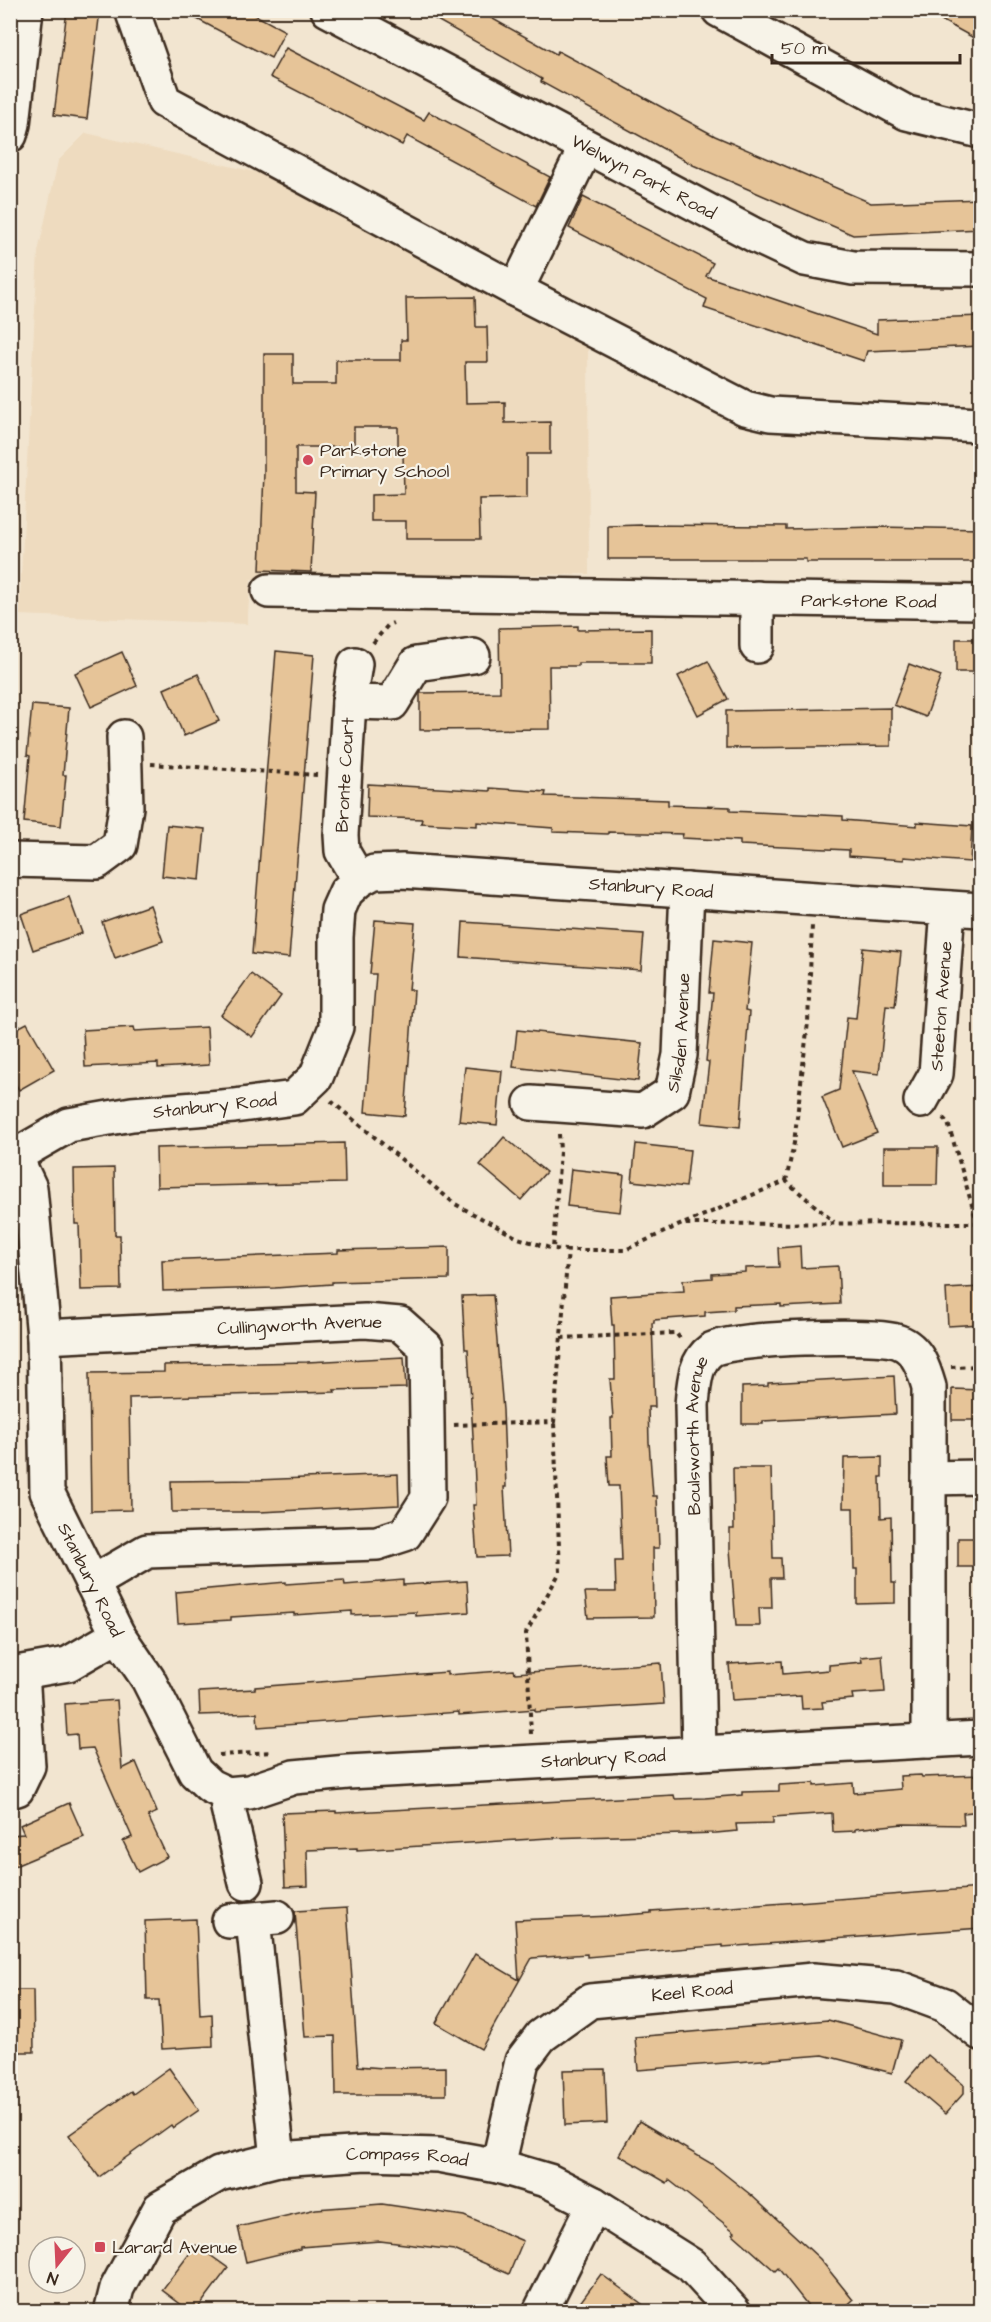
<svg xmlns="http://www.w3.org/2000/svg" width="991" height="2322" font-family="'Architects Daughter',sans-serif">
  <rect width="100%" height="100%" fill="#f2e5d0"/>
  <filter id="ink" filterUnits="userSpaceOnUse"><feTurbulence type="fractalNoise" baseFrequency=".0167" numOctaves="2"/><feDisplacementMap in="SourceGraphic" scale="12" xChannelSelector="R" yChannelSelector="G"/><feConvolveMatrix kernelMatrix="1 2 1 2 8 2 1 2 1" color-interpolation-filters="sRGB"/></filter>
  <g filter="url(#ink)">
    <polygon fill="#eedbbf" points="86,133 295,181 588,346 589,574 251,579 247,624 19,615 38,252 58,161"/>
    <g fill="#e6c498" stroke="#3b2a1e" stroke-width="1.5">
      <polygon points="67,10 100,10 87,119 54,115"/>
      <polygon points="180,10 246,10 285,31 271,58"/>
      <polygon points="419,10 477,10 556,54 558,51 715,136 871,203 981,199 981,229 853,235 693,165 541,82 542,79"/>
      <polygon points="923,10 981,10 981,42"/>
      <polygon points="286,48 424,120 429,112 550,177 536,206 407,136 402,145 270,77"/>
      <polygon points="583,197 713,263 706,276 877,334 877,320 981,316 981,346 867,351 864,361 704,308 707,299 569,228"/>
      <polygon points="475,297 476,327 487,327 488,362 465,362 466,403 505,402 505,423 550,422 550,454 527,454 527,498 479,499 480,539 406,539 406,521 371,521 371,495 404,494 403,453 398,453 398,427 354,427 354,447 296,447 296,491 315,492 311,572 260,570 264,473 264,354 293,354 293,384 336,384 336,360 401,360 401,340 407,340 406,298"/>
      <polygon points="641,525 786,526 786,529 878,527 981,529 981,562 806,562 806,559 608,559 608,526"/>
      <polygon points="578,626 578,630 651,629 651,663 578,663 578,666 549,666 550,729 420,730 420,693 500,692 499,628"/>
      <rect x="956" y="639" width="25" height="33"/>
      <polygon points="276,651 314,655 289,958 252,954"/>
      <polygon points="122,652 137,686 91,707 75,673"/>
      <polygon points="708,661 728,699 698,715 678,676"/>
      <polygon points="909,664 941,676 926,717 894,705"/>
      <polygon points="198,674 219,721 184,736 164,689"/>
      <polygon points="32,705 69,708 63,775 66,775 61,826 24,822 30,756 27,755"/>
      <polygon points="891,708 891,746 726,748 726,711"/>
      <polygon points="368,784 490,791 490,788 546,792 545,796 668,800 668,805 730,807 730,811 843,816 843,820 917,826 917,822 972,826 970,862 904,857 904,860 849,856 849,850 740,845 740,841 682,838 683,834 608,832 608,834 581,833 553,832 553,828 477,822 477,826 421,823 422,819 367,817"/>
      <polygon points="167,825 205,829 200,880 162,876"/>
      <polygon points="69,897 82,933 33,950 21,914"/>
      <polygon points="150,905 163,941 115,958 102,922"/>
      <polygon points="375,920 415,923 409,990 414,990 405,1116 365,1112 376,974 370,974"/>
      <polygon points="463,922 644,934 641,970 461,957"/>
      <polygon points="714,939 752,943 745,1011 749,1012 740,1127 702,1123 709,1062 706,1061 713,993 709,993"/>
      <polygon points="863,948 901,952 895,1006 886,1005 879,1074 852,1071 877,1133 842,1147 822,1097 839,1090 847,1017 856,1018"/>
      <polygon points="251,974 281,996 252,1037 221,1015"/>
      <polygon points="27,1023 54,1070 19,1090 10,1075 10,1032"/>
      <polygon points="134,1027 135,1031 207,1027 209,1065 158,1068 158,1063 85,1067 83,1030"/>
      <polygon points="517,1030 642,1043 638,1081 513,1067"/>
      <polygon points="465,1067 502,1071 497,1125 459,1121"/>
      <polygon points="504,1137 546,1172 521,1200 480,1165"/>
      <polygon points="344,1143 345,1183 157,1187 156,1148"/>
      <polygon points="636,1144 690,1150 686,1187 632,1181"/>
      <polygon points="884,1147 938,1147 937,1185 884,1185"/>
      <polygon points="114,1168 115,1235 120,1235 121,1289 81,1290 79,1224 75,1224 74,1169"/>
      <polygon points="571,1169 624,1175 620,1212 567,1206"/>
      <polygon points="800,1246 801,1268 838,1266 840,1304 781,1307 781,1304 734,1306 734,1310 705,1312 705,1316 654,1320 654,1323 652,1323 655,1407 648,1407 649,1442 653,1496 657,1496 659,1548 653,1548 654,1617 588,1618 585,1592 616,1592 615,1561 622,1561 619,1486 609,1486 607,1456 612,1456 611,1418 613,1418 610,1379 615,1379 614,1325 612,1325 610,1296 684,1291 683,1280 712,1278 712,1274 745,1272 745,1268 779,1267 778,1248"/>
      <polygon points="449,1247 449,1279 332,1282 332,1284 275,1288 163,1291 162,1260 338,1253 338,1250"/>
      <polygon points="981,1287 981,1324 948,1326 946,1289"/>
      <polygon points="493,1295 503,1410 506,1487 504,1487 508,1556 477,1557 473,1505 476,1505 473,1436 468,1349 465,1349 462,1296"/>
      <polygon points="404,1357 406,1388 334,1390 335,1392 129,1398 131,1510 91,1511 89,1373 164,1372 164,1365 307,1362"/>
      <polygon points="894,1376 896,1414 763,1421 763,1424 742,1424 742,1387 768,1386 768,1383"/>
      <polygon points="952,1389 981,1390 981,1420 952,1420"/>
      <polygon points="882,1457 882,1477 880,1477 881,1518 891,1517 892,1583 895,1583 895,1603 857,1604 857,1569 854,1569 853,1508 843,1508 844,1458"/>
      <polygon points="733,1468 771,1468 773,1558 781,1558 782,1578 771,1578 772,1608 759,1608 760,1626 736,1626 730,1549 730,1529 734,1529"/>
      <polygon points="398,1474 399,1505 260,1512 172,1512 171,1481 257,1480"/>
      <rect x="958" y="1538" width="23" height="29"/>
      <polygon points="344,1580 345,1585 403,1580 403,1585 467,1581 469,1612 416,1616 416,1612 352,1615 352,1611 294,1615 294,1613 231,1617 231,1620 178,1623 176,1592 286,1582 286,1584"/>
      <polygon points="882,1655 885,1692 852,1694 853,1699 822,1702 823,1708 802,1709 801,1696 732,1700 729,1664 782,1661 783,1674 829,1670 829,1665 862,1662 861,1657"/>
      <polygon points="661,1663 664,1704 535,1712 535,1709 459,1715 459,1712 258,1727 257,1713 200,1715 199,1692 255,1689 255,1687 447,1672 447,1675 514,1670 515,1673"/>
      <polygon points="117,1700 122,1769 136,1762 157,1812 148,1816 167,1857 138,1872 123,1841 132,1837 93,1748 78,1749 77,1734 67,1735 65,1704"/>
      <polygon points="921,1775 922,1777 981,1775 981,1811 963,1813 964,1825 903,1824 855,1829 855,1831 833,1832 832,1813 773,1817 773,1823 736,1824 737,1831 716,1833 549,1838 357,1850 357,1848 307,1850 308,1886 285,1887 282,1813 336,1811 336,1813 674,1795 675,1799 705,1798 742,1795 742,1792 779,1791 779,1785 814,1783 814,1786 853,1783 854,1793 901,1789 900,1776"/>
      <polygon points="69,1803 84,1837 10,1868 10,1835 24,1834 20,1825"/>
      <polygon points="981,1888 981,1928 723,1947 723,1945 587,1957 587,1954 532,1958 481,2049 436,2023 475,1954 519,1980 515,1920 612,1916 651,1913 651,1911 706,1907 706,1909"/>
      <polygon points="347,1908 358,2066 383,2068 446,2067 446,2095 336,2095 335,2036 305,2037 295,1911"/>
      <polygon points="196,1919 200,2015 212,2014 213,2046 162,2049 159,2000 147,2000 145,1921"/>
      <polygon points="10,1990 33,1990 34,2052 10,2052"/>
      <polygon points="828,2020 901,2040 892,2073 823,2055 638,2070 635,2037"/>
      <polygon points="928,2055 964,2085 964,2093 945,2114 906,2081"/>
      <polygon points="169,2068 199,2110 173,2128 171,2125 99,2177 69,2135 131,2091 133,2094"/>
      <polygon points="605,2069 607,2123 565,2125 563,2070"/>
      <polygon points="639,2121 712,2164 751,2195 820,2259 853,2300 840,2312 813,2312 778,2268 775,2271 733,2234 735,2232 669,2180 667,2183 619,2155"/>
      <polygon points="382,2204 464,2216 523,2241 509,2274 454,2250 380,2241 300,2247 300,2249 246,2262 238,2227 316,2209"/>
      <polygon points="196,2245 228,2268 195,2312 191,2312 162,2290"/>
      <polygon points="601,2274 623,2290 653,2312 589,2312 579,2304"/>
    </g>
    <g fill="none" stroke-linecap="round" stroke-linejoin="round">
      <defs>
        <g id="minor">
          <polyline points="132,10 164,101 516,290 745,408 770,414 980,425"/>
          <path id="s1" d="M328,10l428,226 49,23 48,9 127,1"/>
          <polyline points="719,10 907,113 980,131"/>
          <polyline points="10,135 13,124 26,10"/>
          <polyline points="516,290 586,147"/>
          <path id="s2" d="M269,591c237,5 474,9 711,11"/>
          <polyline points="757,646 757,598"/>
          <polyline points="355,664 349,702 341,835 342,851 359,880"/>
          <polyline points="349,702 392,703 416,664 473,656"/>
          <polyline points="10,860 97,862 120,845 126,807 124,737"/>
          <path id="s3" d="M980,910l-578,-39 -28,1 -15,8 -13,12 -8,18 -2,27v90l-20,50 -22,21 -60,8 -102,8 -63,11 -54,31 15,32 14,149 3,155 71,143 30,44 47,93 15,14 17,8 22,-2 45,-15 54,-5 632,-34"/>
          <path id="s4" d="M921,1101l15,-27 12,-166"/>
          <path id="s5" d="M531,1103l112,8 29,-19 8,-37 7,-165"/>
          <path id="s6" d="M44,1337l321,-16 35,3 26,23 2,151 -23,36 -28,9 -230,8 -55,32"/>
          <polyline points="929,1478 980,1477"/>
          <path id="s7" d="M699,1753l-7,-348c2,-19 2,-43 19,-55 17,-12 168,-17 188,-8 19,7 25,28 30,45v354"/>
          <polyline points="10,1791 17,1789 28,1766 22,1672 68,1664 118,1635"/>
          <polyline points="227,1794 228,1808 246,1883"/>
          <polyline points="253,1920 278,2159"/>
          <polyline points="229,1921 277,1917"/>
          <path id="s8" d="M498,2166l24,-105 19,-25 49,-35 223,-21 83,7 49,18 35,28"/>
          <path id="s9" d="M111,2312l6,-24 43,-80 59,-34 59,-15 88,-6 72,2 60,11 51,15 45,23 97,61 43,47"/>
          <polyline points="540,2312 594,2204"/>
        </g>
      </defs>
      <use href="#minor" stroke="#3b2a1e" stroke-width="38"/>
      <g stroke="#3b2a1e" stroke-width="4" stroke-dasharray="4.5 4.5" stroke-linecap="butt">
        <polyline points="373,643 388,625 393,623"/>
        <polyline points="151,764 317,775"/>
        <polyline points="331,1101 455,1204 518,1238 553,1249"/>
        <polyline points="943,1118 948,1123 977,1222"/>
        <polyline points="559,1134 560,1151 553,1249 568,1250"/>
        <polyline points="786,1181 794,1143 808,1022 812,925"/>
        <polyline points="685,1223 786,1181 834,1222"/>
        <polyline points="561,1338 676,1333 682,1341"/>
        <polyline points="951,1367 980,1366"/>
        <polyline points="454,1425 554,1422 568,1250 625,1250 682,1224 980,1223"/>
        <polyline points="531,1734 526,1633 560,1572 554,1422"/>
        <polyline points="219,1755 272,1752"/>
      </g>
      <use href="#minor" stroke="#f7f3e8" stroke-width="33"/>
    </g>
  </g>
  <g fill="#d1495b" stroke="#f7f3e8" stroke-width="2">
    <circle cx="308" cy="460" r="6"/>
    <rect x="94" y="2241" width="12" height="12" rx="3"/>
  </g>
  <g text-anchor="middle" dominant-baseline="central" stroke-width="4.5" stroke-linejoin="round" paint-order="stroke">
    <g font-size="18" fill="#3b2a1e" stroke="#f7f3e8">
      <text stroke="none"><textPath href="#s1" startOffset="357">Welwyn Park Road</textPath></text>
      <text stroke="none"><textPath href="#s2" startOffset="600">Parkstone Road</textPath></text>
      <text transform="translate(345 775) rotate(-87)">Bronte Court</text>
      <text transform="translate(651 888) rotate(4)">Stanbury Road</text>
      <text stroke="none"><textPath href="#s4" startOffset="99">Steeton Avenue</textPath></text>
      <text stroke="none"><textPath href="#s5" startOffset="207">Silsden Avenue</textPath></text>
      <text transform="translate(215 1106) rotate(-6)">Stanbury Road</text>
      <text stroke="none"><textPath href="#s6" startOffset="256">Cullingworth Avenue</textPath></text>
      <text stroke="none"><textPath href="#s7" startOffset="318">Boulsworth Avenue</textPath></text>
      <text stroke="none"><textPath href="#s3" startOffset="1590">Stanbury Road</textPath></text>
      <text stroke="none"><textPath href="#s3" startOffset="2228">Stanbury Road</textPath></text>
      <text stroke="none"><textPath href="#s8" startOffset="302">Keel Road</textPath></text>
      <text stroke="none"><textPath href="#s9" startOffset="374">Compass Road</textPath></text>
    </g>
    <g font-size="18" fill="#3b2a1e" stroke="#f7f3e8" text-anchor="start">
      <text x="320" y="450">Parkstone<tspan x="320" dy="21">Primary School</tspan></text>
      <text x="112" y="2247">Larard Avenue</text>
    </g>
  </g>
  <rect width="991" height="2322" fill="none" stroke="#f7f3e8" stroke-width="36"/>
  <rect x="18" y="18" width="955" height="2286" fill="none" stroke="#3b2a1e" stroke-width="2" filter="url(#ink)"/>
  <g transform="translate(57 2265) rotate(198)"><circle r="28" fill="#f7f3e8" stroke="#aca397" stroke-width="1.5"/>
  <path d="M0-4.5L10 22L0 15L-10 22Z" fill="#d1495b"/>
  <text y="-9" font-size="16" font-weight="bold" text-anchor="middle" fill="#3b2a1e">N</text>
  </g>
  <path d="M772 54v9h188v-9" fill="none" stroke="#3b2a1e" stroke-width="3"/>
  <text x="781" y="54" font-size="18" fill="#3b2a1e" stroke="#f7f3e8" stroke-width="4.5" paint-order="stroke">50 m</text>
</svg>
